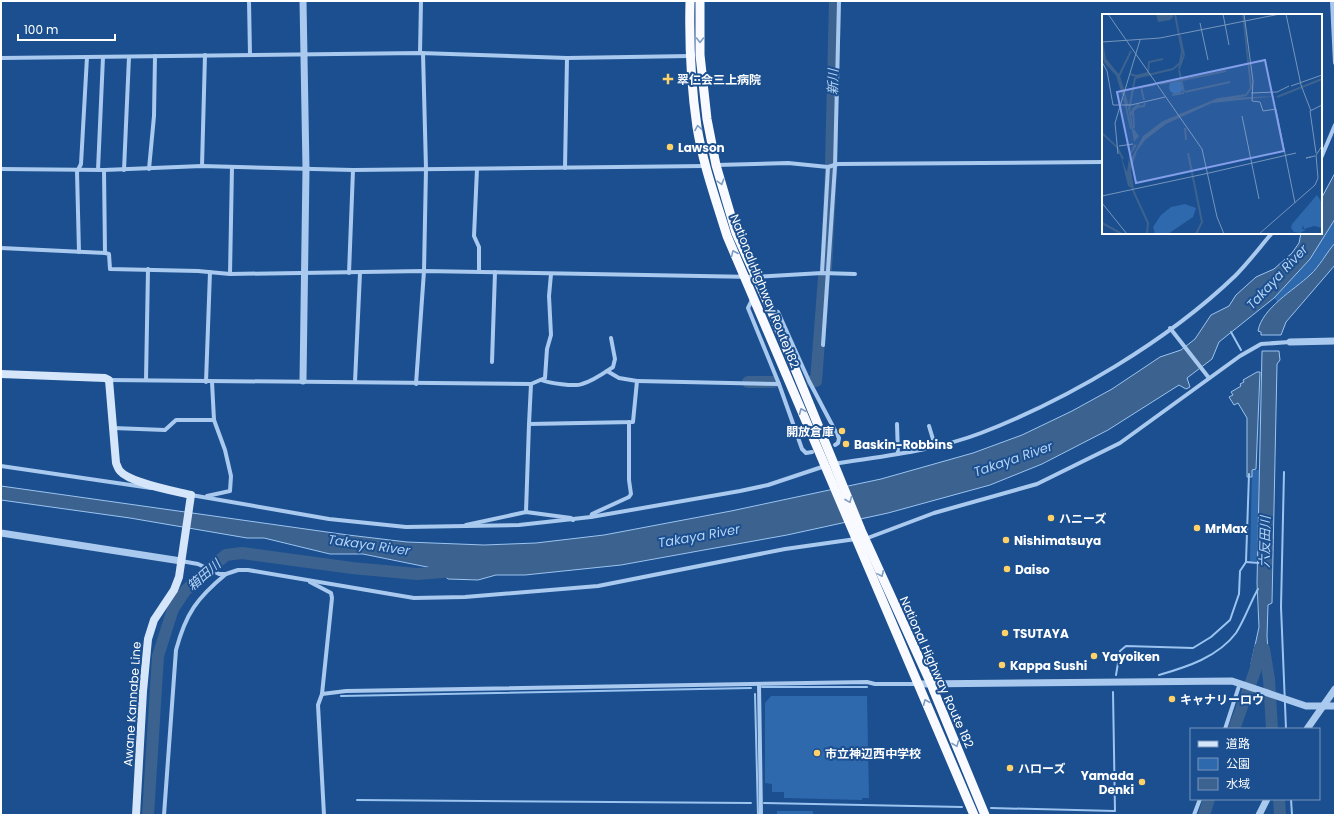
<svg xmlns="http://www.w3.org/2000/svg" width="1336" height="816" font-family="Poppins,'Noto Sans JP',sans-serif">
  <rect width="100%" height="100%" fill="#1b4f8f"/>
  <g fill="#2e69ad">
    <polygon points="1335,219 1335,243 1311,274 1278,302 1274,298 1310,259"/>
    <polygon points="1252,470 1259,470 1257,561 1250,561"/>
    <polygon points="771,696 867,696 869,798 862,798 862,800 784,798 784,792 772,792 772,784 765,783 765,703"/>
    <rect x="777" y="811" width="36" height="4"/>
  </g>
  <g fill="#3c6290" stroke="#9cc4f0">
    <polygon points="1335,173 1335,219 1310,259 1274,298 1219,342 1212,359 1187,378 1190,387 1186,389 1179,385 1108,430 1042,464 990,485 888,513 787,535 621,565 525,575 496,575 478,580 448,579 437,569 363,554 330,554 264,538 247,538 130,518 1,500 1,486 348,535 407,542 484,545 536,543 604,535 731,511 881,479 973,453 1022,435 1072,411 1112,389 1160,357 1181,350 1195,339 1211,315 1229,306 1236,295 1256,277 1274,269 1292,253 1299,243 1301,233 1321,233 1321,199"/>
    <path d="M1335,243v22l-49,57 -5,13h-20v-3l-3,-1c4,-23 36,-41 52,-56 9,-8 17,-23 25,-32z"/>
    <polygon points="1262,351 1279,351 1280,360 1277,364 1272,603 1268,605 1267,636 1269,664 1251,664 1259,627 1257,583"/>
    <polygon points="1257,372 1260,372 1256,469 1252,470 1252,477 1247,477 1247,418 1238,403 1234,405 1229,397 1233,395 1231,392 1241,386 1240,384 1244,382 1243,380"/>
  </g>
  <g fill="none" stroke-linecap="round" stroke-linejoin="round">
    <g stroke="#9cc4f0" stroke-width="2">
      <polyline points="1231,332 1241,350"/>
      <polyline points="1284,472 1281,607 1286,729"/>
      <polyline points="1246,562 1259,563"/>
      <polyline points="1116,675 1120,651 1126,646 1193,648 1211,637 1230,620 1239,594 1240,571 1246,562 1249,474"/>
      <path d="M1159,675c28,-8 59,-18 77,-42 9,-14 14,-30 22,-44"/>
      <polyline points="762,687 867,687"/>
      <polyline points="755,694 758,815"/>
      <polyline points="341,696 751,688"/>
      <polyline points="1291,799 1292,815"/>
      <polyline points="357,800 751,803"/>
      <polyline points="764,803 962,807"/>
      <polyline points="991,808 1115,811 1113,692"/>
    </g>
    <g stroke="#3c6290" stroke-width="12">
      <polyline points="831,163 835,1"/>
      <polyline points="826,269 831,170"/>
      <polyline points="812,381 816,381 824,277"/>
      <polyline points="748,382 774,382"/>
      <polyline points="1264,649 1269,679 1272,729"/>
      <polyline points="1234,729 1255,671 1260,648"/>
      <polyline points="1279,799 1280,815"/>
      <polyline points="148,815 158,656 173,609 185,591 204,573 226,555 242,553 352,568 417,574 456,571"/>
      <polyline points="1204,815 1209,799"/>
    </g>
    <g stroke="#a9c9ee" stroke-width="4">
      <polyline points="249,1 250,55"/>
      <polyline points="1332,1 1335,63"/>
      <polyline points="420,53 421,1"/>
      <polyline points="1,58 420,53 567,58 690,56"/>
      <polyline points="1321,158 1335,125"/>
      <polyline points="716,165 788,163 828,167 838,164 1103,162"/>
      <polyline points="202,166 205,55"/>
      <polyline points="565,168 567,58"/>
      <polyline points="1,169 104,170 202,166 353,170 705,166"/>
      <polyline points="149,169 154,116 155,56"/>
      <polyline points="477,169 474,236 479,247 479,272"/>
      <polyline points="98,170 103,57"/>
      <polyline points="104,170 105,253"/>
      <polyline points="124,170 129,57"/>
      <polyline points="1,248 105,253 109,254 110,269 198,271 230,274 424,271 755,277 822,273 855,274"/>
      <polyline points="79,252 77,172 81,164 87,57"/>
      <polyline points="349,273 353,170"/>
      <polyline points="822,273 828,167"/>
      <polyline points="230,274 232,167"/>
      <polyline points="753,298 748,308 779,384 802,449 806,453 812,452"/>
      <polyline points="771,310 778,312 809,381 839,438 838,443 835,445"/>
      <polyline points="1170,328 1209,378"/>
      <polyline points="823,345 835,166 839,1"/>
      <polyline points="492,362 495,272"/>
      <polyline points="109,380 531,384 529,424 633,422 637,381 619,378 607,371"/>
      <polyline points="146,380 148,269"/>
      <path d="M541,380c8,3 34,7 41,4 11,-3 22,-11 31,-17l2,-8 -4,-21"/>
      <polyline points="637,381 779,384"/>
      <polyline points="206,382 210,272"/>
      <polyline points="355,382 360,273"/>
      <polyline points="416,384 424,271 426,169 423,53"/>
      <polyline points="531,384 545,378 547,349 551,335 549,296 551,274"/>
      <polyline points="897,424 898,454"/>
      <polyline points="929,426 935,446"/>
      <polyline points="113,428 165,430 176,420 214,420"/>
      <path d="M834,464c49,-8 100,-13 147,-31 88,-34 186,-92 254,-157 13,-13 25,-29 37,-43"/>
      <polyline points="1,466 151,488"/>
      <polyline points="191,495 329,519 406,527 519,525 591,517 740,491 768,485 825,466"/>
      <polyline points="207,496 230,491 231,476 225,450 214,420 212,382"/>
      <polyline points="526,512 529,424"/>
      <polyline points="591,517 592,514 629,497 631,494 629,480 629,422"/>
      <polyline points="466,525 526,512 571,518 573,520"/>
      <polyline points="865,539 934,513 1037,484 1120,443 1240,356 1261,344 1290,342"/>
      <polyline points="181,561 198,564 219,574 226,574 238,570 248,570 414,598 465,597 598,586 785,549 856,539"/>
      <polyline points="310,582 331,593 332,598 322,694 318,705 324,815"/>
      <polyline points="759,684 761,815"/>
      <polyline points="322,694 346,691 867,682 875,684 918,684"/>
      <polyline points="1225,729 1240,683"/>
      <path d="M164,815l12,-165c10,-37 21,-52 50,-76"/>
      <polyline points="1194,815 1200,799"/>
    </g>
    <g stroke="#a9c9ee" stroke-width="7">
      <polyline points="303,1 306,169 303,381"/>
      <polyline points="1290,342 1335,341"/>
      <polyline points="1,533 181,561"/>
      <polyline points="918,684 1232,681 1306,706 1335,706"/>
      <polyline points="1307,729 1335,689"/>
      <polyline points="1259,815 1267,799"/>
    </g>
    <path stroke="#d6e6fa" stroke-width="8" d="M1,374l104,4 4,2 7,83c1,2 2,6 4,8 10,12 55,20 71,24l-12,82 -5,13 -20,30 -6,19 -5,52 -7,124"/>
    <g stroke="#f8faff" stroke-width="9">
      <path d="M690,1c-1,41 1,85 7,126 6,37 19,73 30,109l247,579"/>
      <polyline points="700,1 700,55 707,119 716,165 736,233 771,310 861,530 931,684 985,815"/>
    </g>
  </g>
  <defs><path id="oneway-chevron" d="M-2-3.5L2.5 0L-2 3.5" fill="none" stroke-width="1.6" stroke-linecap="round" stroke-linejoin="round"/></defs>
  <g stroke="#7e9cc1">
    <use href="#oneway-chevron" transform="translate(700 40) rotate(90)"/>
    <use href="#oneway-chevron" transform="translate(698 128) rotate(-99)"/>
    <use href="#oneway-chevron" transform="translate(721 182) rotate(73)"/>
    <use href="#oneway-chevron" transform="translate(734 253) rotate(-113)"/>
    <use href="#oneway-chevron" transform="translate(802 411) rotate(-113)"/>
    <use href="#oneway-chevron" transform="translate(849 500) rotate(68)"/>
    <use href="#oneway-chevron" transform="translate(881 574) rotate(66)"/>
    <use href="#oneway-chevron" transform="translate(926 702) rotate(-113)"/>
    <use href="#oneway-chevron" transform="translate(956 744) rotate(68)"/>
  </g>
  <g fill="#ffd166" stroke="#1b4f8f" stroke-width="1.5">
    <path d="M666 73h4v4h4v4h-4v4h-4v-4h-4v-4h4z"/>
    <circle cx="670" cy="147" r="4"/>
    <circle cx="842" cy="431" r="4"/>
    <circle cx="846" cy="444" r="4"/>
    <circle cx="1051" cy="518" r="4"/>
    <circle cx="1197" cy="528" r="4"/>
    <circle cx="1006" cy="540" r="4"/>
    <circle cx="1007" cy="569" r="4"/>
    <circle cx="1005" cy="633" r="4"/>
    <circle cx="1094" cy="656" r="4"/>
    <circle cx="1002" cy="665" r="4"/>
    <circle cx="1172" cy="699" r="4"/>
    <circle cx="817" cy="753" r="4"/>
    <circle cx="1010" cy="768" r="4"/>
    <circle cx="1142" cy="782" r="4"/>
  </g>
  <g text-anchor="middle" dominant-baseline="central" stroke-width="4" stroke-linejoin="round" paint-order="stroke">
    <g font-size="12" font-weight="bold" fill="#fff" stroke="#1b4f8f" text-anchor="start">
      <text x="677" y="79">翠仁会三上病院</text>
      <text x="678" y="147">Lawson</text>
      <text x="834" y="431" text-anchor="end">開放倉庫</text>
      <text x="854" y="444">Baskin-Robbins</text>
      <text x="1059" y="518">ハニーズ</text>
      <text x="1205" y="528">MrMax</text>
      <text x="1014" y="540">Nishimatsuya</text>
      <text x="1015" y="569">Daiso</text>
      <text x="1013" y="633">TSUTAYA</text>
      <text x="1102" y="656">Yayoiken</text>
      <text x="1010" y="665">Kappa Sushi</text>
      <text x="1180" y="699">キャナリーロウ</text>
      <text x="825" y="753">市立神辺西中学校</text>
      <text x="1018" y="768">ハローズ</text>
      <text x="1134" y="775" text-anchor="end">Yamada<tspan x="1134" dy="14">Denki</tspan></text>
    </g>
    <g font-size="12" fill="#fff" stroke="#1b4f8f">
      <text transform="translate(765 291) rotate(68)">National Highway Route 182</text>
      <text transform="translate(937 672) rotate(66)">National Highway Route 182</text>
      <text transform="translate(132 704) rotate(-86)">Awane Kannabe Line</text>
    </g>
    <g font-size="13" font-style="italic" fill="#b5d3f5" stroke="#1b4f8f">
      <text transform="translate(833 82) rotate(-89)">新川</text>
      <text transform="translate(1277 277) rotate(-47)">Takaya River</text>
      <text transform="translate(1013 459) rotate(-19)">Takaya River</text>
      <text transform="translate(699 536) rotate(-10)">Takaya River</text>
      <text transform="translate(1265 542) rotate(-89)">六反田川</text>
      <text transform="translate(369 545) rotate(8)">Takaya River</text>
      <text transform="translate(204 575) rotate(-41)">箱田川</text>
    </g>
  </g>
  <g transform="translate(1102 14)">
    <rect width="220" height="220" fill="#1b4f8f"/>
    <path d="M67 73a7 7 0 1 1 14 0a7 7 0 1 1-14 0ZM215,181l5,8v25l-8,-2 -10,3 -1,-4 -1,4 4,1 -6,3 -6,-1 -3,-4 1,-4zM83,190l11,4 -3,9 -25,17h-13l-2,-7 8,-12 10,-8z" fill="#2e69ad"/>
    <path d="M54,0h17v3l-3,3 -12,2zM177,82l-67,7 -46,21 -21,16 -8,11 -6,19 3,19 -6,-3 -7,-29 6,15 2,-15 5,-13 3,1 -7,11 -1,7 14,-27 20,-15 55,-23zM26,93h2l3,21 6,8 -5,6z" fill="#3c6290"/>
    <path fill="none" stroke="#3c6290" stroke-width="2" d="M0,28l3,17 14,17 9,30M0,36l3,12 12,13 6,20M77,55l5,-14 -4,-19M77,56l5,22M28,60l6,2 12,-3 1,-11 14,-3M17,62l12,-25M80,66l44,-9M58,70l20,-4M83,78l45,-10M70,81l12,-2M175,83l45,-18M22,84l7,31M118,85l26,-4 5,-7 -8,-74M42,86l-3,-13 14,-2M27,96l6,-32 38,-9 7,-6 2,-12 -7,-37M29,101l2,-6 6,-5M32,114l-1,-17 4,-4 7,-1 1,-3M83,114l1,12M0,119l15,14 6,12M86,139l14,69 -6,12M30,174l16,35 -1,11M0,209l20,11"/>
    <path fill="none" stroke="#7695bc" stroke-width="1" d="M6,0l94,135 15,68 7,17M121,0l6,31M142,0l9,67 -1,20 8,1 3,9 13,-2 19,94M184,0l15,71 10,26M98,9l8,37M0,28l58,-4 120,-24M0,48l5,9 6,34h18l34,-8M189,72l31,-11M149,79l26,-1 12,-6M140,102l17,83M17,132l14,-2M214,139l-6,-42 12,-6M16,140l-3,-31 25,-83M209,143l-5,1 9,-2M107,159l87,-20M0,182l107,-23M0,189l25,31M157,220l56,-49 3,-7 -2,-23 6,-9"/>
    <path fill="#839eea" fill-opacity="0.15" stroke="#839eea" stroke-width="2" d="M163,46l19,91 -148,32 -19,-91z"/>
    <rect width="220" height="220" fill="none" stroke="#fff" stroke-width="2"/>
  </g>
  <rect width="1336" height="816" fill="none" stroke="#ffffff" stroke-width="4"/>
  <rect x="1190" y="728" width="130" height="72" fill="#1b4f8f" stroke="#7695bc"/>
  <rect x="1198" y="741" width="20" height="6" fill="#d6e6fa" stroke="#7695bc"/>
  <text x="1226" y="748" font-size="12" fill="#ffffff">道路</text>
  <rect x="1198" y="758" width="20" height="12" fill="#2e69ad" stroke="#7695bc"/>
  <text x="1226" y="768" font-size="12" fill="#ffffff">公園</text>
  <rect x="1198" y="778" width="20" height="12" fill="#3c6290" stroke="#7695bc"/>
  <text x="1226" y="788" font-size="12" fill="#ffffff">水域</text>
  <path d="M18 34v6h97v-6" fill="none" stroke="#ffffff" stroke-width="2"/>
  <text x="24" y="34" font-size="12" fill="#ffffff" stroke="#1b4f8f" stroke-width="3" paint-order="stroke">100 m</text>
</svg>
